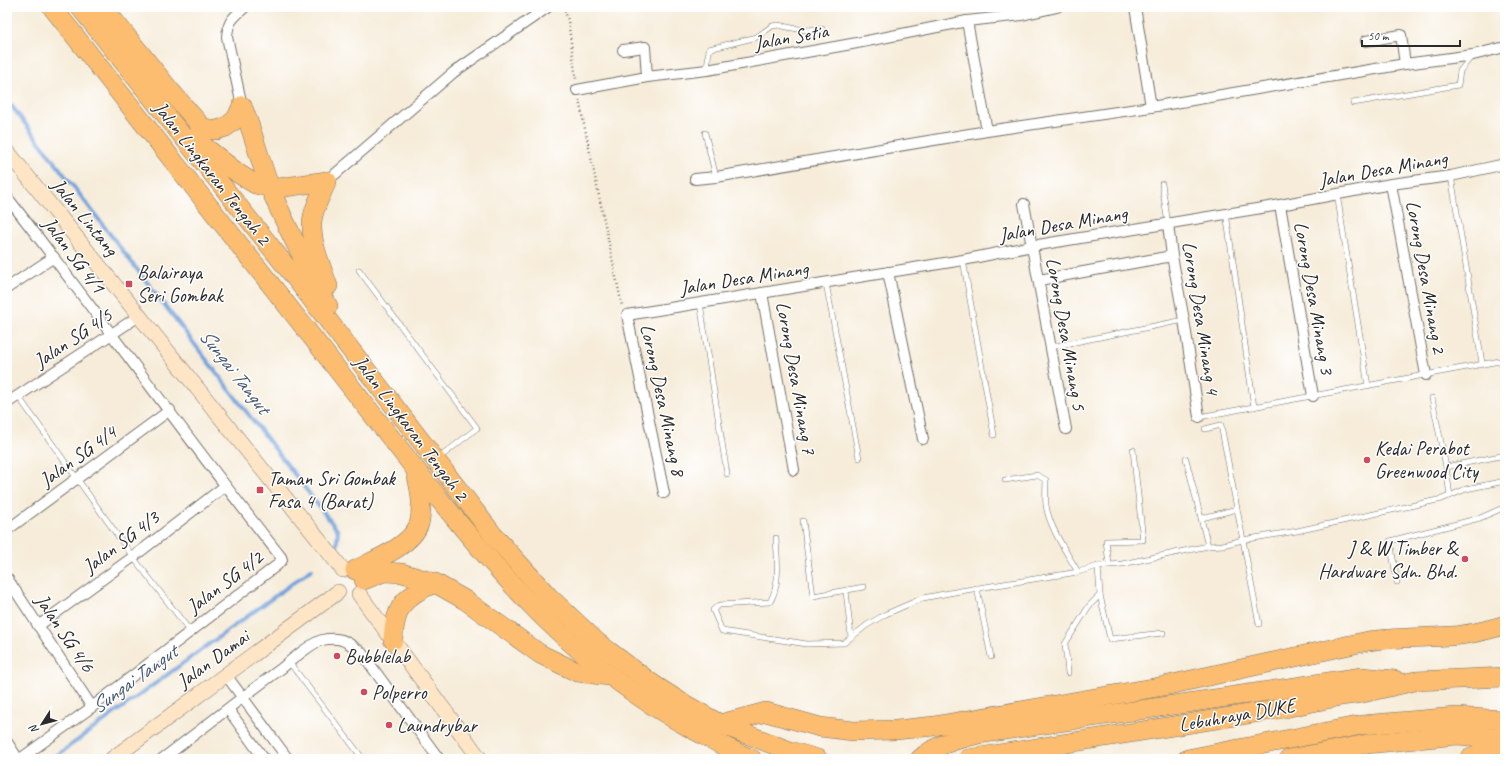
<svg xmlns="http://www.w3.org/2000/svg" width="1512" height="766" font-family="Caveat,sans-serif">
  <rect width="100%" height="100%" fill="#fff"/>
  <filter id="ink" filterUnits="userSpaceOnUse"><feTurbulence type="fractalNoise" baseFrequency=".025" numOctaves="2"/><feDisplacementMap in="SourceGraphic" scale="8" xChannelSelector="R" yChannelSelector="G"/><feConvolveMatrix kernelMatrix="1 2 1 2 8 2 1 2 1" color-interpolation-filters="sRGB"/></filter>
  <filter id="wash" filterUnits="userSpaceOnUse"><feTurbulence type="fractalNoise" baseFrequency=".012" numOctaves="4" result="noise"/><feDisplacementMap in="SourceGraphic" scale="16" xChannelSelector="R" yChannelSelector="G"/><feGaussianBlur stdDeviation="0.9" result="paint"/><feColorMatrix in="noise" values="0 0 0 0 0 0 0 0 0 0 0 0 0 0 0 0 0 1.4 0 .05"/><feComposite in="paint" operator="in"/></filter>
  <g filter="url(#wash)">
    <rect width="100%" height="100%" fill="#f6ecd9"/>
    <g fill="none" stroke-linecap="round" stroke-linejoin="round">
      <g stroke="#71a1db" stroke-width="4">
        <polyline points="7,100 338,531 336,551"/>
        <polyline points="52,759 312,569"/>
      </g>
    </g>
  </g>
  <g filter="url(#ink)">
    <g fill="none" stroke-linecap="round" stroke-linejoin="round">
      <defs>
        <g id="lane">
          <polyline points="707,70 709,49 757,37 772,26 778,25 792,28 806,30 822,29"/>
          <polyline points="1353,103 1458,85 1460,71 1471,57"/>
          <polyline points="705,133 716,177"/>
          <polyline points="1451,176 1482,363"/>
          <polyline points="1162,184 1168,224"/>
          <polyline points="1337,194 1368,386"/>
          <polyline points="1226,213 1254,407"/>
          <polyline points="963,260 994,435"/>
          <polyline points="359,270 477,428 439,458"/>
          <polyline points="826,283 859,458"/>
          <polyline points="700,303 727,474"/>
          <polyline points="1051,347 1184,320"/>
          <polyline points="18,396 133,557 190,631"/>
          <polyline points="1432,398 1446,467 1450,496"/>
          <polyline points="1199,417 1505,360"/>
          <polyline points="1205,429 1221,425 1259,624"/>
          <polyline points="1186,459 1208,546"/>
          <polyline points="1446,467 1505,455"/>
          <path d="M1005,480l32,-5 9,5c0,8 -1,17 0,25 3,22 21,48 32,67l20,-6"/>
          <polyline points="1202,518 1237,509"/>
          <polyline points="803,521 813,596 864,587"/>
          <path d="M776,538c1,21 5,45 -6,64l-51,3 -6,5 9,21 85,13 37,-1 23,-18 19,-11 37,-16 37,-7 118,-19"/>
          <polyline points="1109,564 1106,541 1143,540 1133,450"/>
          <polyline points="1397,582 1390,541 1480,518 1505,507"/>
          <polyline points="977,588 991,657"/>
          <polyline points="846,591 851,637"/>
          <polyline points="1163,633 1110,639 1100,595 1098,566 1122,564 1208,546 1223,545 1242,540 1297,531 1442,499 1466,489 1505,481"/>
          <polyline points="289,662 363,759"/>
          <polyline points="1068,673 1065,644 1089,606 1100,595"/>
        </g>
        <g id="street">
          <polyline points="1135,7 1151,107"/>
          <polyline points="967,21 987,131"/>
          <polyline points="1366,41 1401,35 1405,64"/>
          <polyline points="623,50 645,47 647,77"/>
          <polyline points="577,90 647,77 707,70 857,43 967,21 1022,15 1057,7"/>
          <path d="M242,106l-15,-69c1,-17 7,-20 18,-30"/>
          <polyline points="695,179 716,177 987,131 1151,107 1405,64 1473,55 1505,47"/>
          <polyline points="327,181 454,72 548,7"/>
          <polyline points="1391,184 1426,375"/>
          <path d="M7,197c93,119 180,242 274,360l1,3 -6,6 -184,141 -72,52"/>
          <polyline points="1024,204 1066,429"/>
          <polyline points="1280,205 1313,396"/>
          <polyline points="1168,224 1172,256 1184,320 1199,417"/>
          <polyline points="888,272 923,439"/>
          <polyline points="1039,280 1172,256"/>
          <polyline points="7,288 54,257"/>
          <polyline points="762,293 794,470"/>
          <polyline points="7,403 139,316"/>
          <polyline points="664,493 627,315 963,260 1032,246 1280,205 1391,184 1451,176 1505,164"/>
          <polyline points="7,530 170,410"/>
          <polyline points="7,578 92,707"/>
          <polyline points="38,626 133,557 225,486"/>
          <polyline points="226,675 288,759"/>
          <polyline points="228,709 264,759"/>
          <polyline points="7,742 18,759"/>
          <path d="M162,759c40,-30 79,-61 120,-91 8,-7 31,-26 40,-28 19,-4 24,1 39,12l78,107"/>
        </g>
        <g id="secondary">
          <polyline points="7,151 343,570"/>
          <polyline points="359,594 480,759"/>
          <polyline points="112,759 338,592"/>
        </g>
        <g id="highway">
          <path d="M52,7c90,115 180,230 271,344 37,48 75,96 113,144 75,94 148,175 256,234 19,10 39,22 60,30"/>
          <polyline points="80,7 297,280 494,536 548,596 598,643 654,685 679,701 720,724 790,751 818,759"/>
          <polyline points="103,7 168,88 201,126 209,130 217,130 226,127 236,119 242,106"/>
          <path d="M242,106c12,27 18,57 29,84 16,40 37,77 57,116"/>
          <polyline points="193,138 239,174 255,184 268,187 271,189 327,181"/>
          <path d="M327,181c-5,12 -14,27 -15,41 -1,22 9,43 16,64"/>
          <path d="M355,570c20,-10 56,-24 64,-46 2,-6 2,-15 2,-22 0,-9 -3,-20 -5,-30"/>
          <polyline points="364,580 384,572 402,573 435,583 465,600 540,654 577,672 609,676"/>
          <path d="M393,640c2,-34 11,-44 42,-57"/>
          <path d="M720,724l46,-12 54,15 33,4 43,-1 38,-4 230,-40 204,-45c27,-4 55,-3 83,-5 18,-1 37,-6 54,-11"/>
          <path d="M920,759c18,-16 36,-19 58,-25l384,-57 33,3"/>
          <polyline points="968,759 1285,708 1341,696 1363,693 1415,681 1505,677"/>
          <polyline points="1187,759 1362,725 1456,717 1505,720"/>
          <polyline points="1289,759 1367,744 1457,735 1505,739"/>
          <polyline points="1469,759 1505,740"/>
          <polyline points="1501,759 1505,757"/>
        </g>
      </defs>
      <use href="#lane" stroke="#726f68" stroke-width="6"/>
      <use href="#street" stroke="#726f68" stroke-width="12"/>
      <use href="#secondary" stroke="#726f68" stroke-width="16"/>
      <use href="#highway" stroke="#726f68" stroke-width="20"/>
      <g stroke="#726f68" stroke-width="2.5" stroke-dasharray="1 3" stroke-linecap="butt">
        <polyline points="563,7 568,20 576,79"/>
        <polyline points="579,100 622,306"/>
      </g>
      <use href="#lane" stroke="#fff" stroke-width="5"/>
      <use href="#street" stroke="#fff" stroke-width="10"/>
      <use href="#secondary" stroke="#fee5c5" stroke-width="15"/>
      <use href="#highway" stroke="#fcbd6f" stroke-width="19"/>
    </g>
  </g>
  <g fill="#d1495b" stroke="#fff" stroke-width="1.5">
    <rect x="125" y="280" width="8" height="8" rx="2"/>
    <circle cx="1367" cy="460" r="4"/>
    <rect x="256" y="486" width="8" height="8" rx="2"/>
    <circle cx="1465" cy="559" r="4"/>
    <circle cx="337" cy="656" r="4"/>
    <circle cx="364" cy="692" r="4"/>
    <circle cx="389" cy="725" r="4"/>
  </g>
  <g text-anchor="middle" dominant-baseline="central" stroke-width="3" stroke-linejoin="round" paint-order="stroke">
    <g font-size="20" fill="#2b2b2b" stroke="#fff">
      <text transform="translate(791 37) rotate(-10)">Jalan Setia</text>
      <text transform="translate(1383 169) rotate(-10)">Jalan Desa Minang</text>
      <text transform="translate(212 173) rotate(52)">Jalan Lingkaran Tengah 2</text>
      <text transform="translate(85 217) rotate(51)">Jalan Lintang</text>
      <text transform="translate(1063 224) rotate(-10)">Jalan Desa Minang</text>
      <text transform="translate(74 255) rotate(53)">Jalan SG 4/1</text>
      <text transform="translate(1426 277) rotate(80)">Lorong Desa Minang 2</text>
      <text transform="translate(744 278) rotate(-9)">Jalan Desa Minang</text>
      <text transform="translate(1314 298) rotate(80)">Lorong Desa Minang 3</text>
      <text transform="translate(1201 318) rotate(81)">Lorong Desa Minang 4</text>
      <text transform="translate(1066 334) rotate(80)">Lorong Desa Minang 5</text>
      <text transform="translate(73 338) rotate(-34)">Jalan SG 4/5</text>
      <text transform="translate(796 378) rotate(80)">Lorong Desa Minang 7</text>
      <text transform="translate(663 400) rotate(78)">Lorong Desa Minang 8</text>
      <text transform="translate(411 428) rotate(53)">Jalan Lingkaran Tengah 2</text>
      <text transform="translate(78 456) rotate(-36)">Jalan SG 4/4</text>
      <text transform="translate(121 542) rotate(-37)">Jalan SG 4/3</text>
      <text transform="translate(225 582) rotate(-37)">Jalan SG 4/2</text>
      <text transform="translate(65 633) rotate(56)">Jalan SG 4/6</text>
      <text transform="translate(213 659) rotate(-36)">Jalan Damai</text>
      <text transform="translate(1237 715) rotate(-10)">Lebuhraya DUKE</text>
    </g>
    <g font-size="20" fill="#2b2b2b" stroke="#fff" text-anchor="start">
      <text x="137" y="272">Balairaya<tspan x="137" dy="23">Seri Gombak</tspan></text>
      <text x="1375" y="448">Kedai Perabot<tspan x="1375" dy="23">Greenwood City</tspan></text>
      <text x="268" y="478">Taman Sri Gombak<tspan x="268" dy="23">Fasa 4 (Barat)</tspan></text>
      <text x="1457" y="548" text-anchor="end">J &amp; W Timber &amp;<tspan x="1457" dy="23">Hardware Sdn. Bhd.</tspan></text>
      <text x="345" y="656">Bubblelab</text>
      <text x="372" y="692">Polperro</text>
      <text x="397" y="725">Laundrybar</text>
    </g>
    <g font-size="21" font-style="italic" fill="#475a71" stroke="#fff">
      <text transform="translate(235 371) rotate(52)">Sungai Tangut</text>
      <text transform="translate(134 679) rotate(-36)">Sungai Tangut</text>
    </g>
  </g>
  <rect width="1512" height="766" fill="none" stroke="#fff" stroke-width="24"/>
  <g transform="translate(42 724) rotate(234)" stroke="#ffffff" stroke-width="3" paint-order="stroke">
  <path d="M0-3L7 15L0 10L-7 15Z" fill="#2b2b2b"/>
  <text y="-6" font-size="11" font-weight="bold" text-anchor="middle" fill="#2b2b2b">N</text>
  </g>
  <path d="M1362 40v6h98v-6" fill="none" stroke="#2b2b2b" stroke-width="2"/>
  <text x="1368" y="40" font-size="12" fill="#2b2b2b" stroke="#ffffff" stroke-width="3" paint-order="stroke">50 m</text>
</svg>
